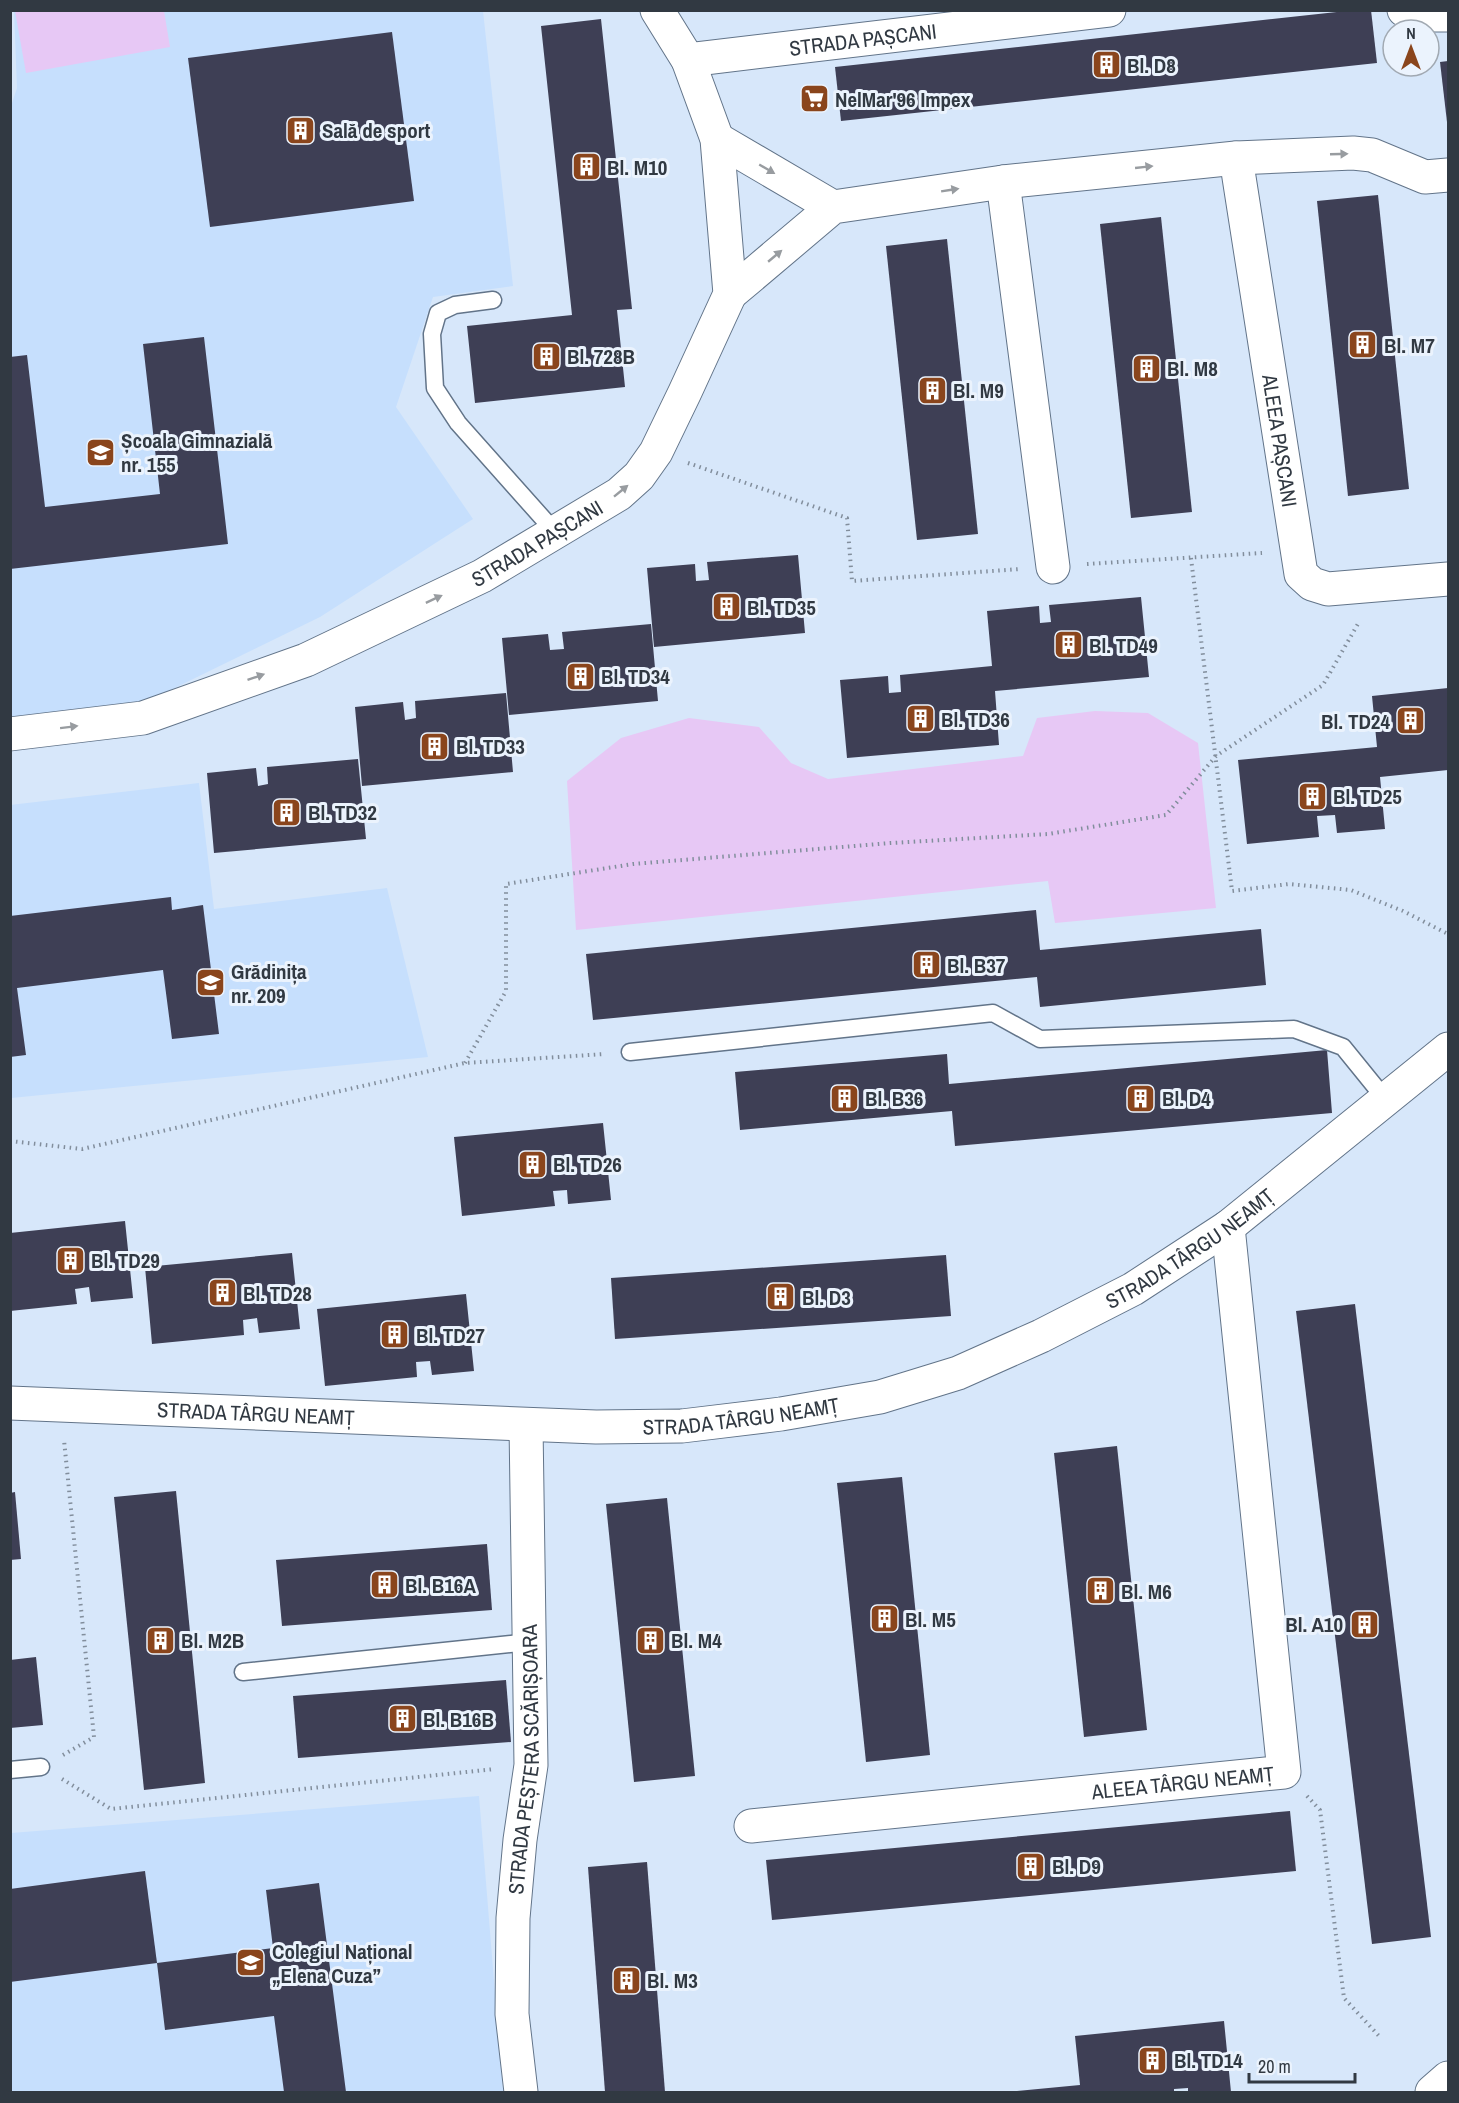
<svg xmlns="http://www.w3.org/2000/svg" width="1459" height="2103" font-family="'Archivo Narrow',sans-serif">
  <rect width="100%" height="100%" fill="#d7e7fa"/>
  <g fill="#c6dffd">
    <polygon points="14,11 483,11 513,286 433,297 396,407 473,519 320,617 146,702 11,717 10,109 17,88"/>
    <polygon points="199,783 214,909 387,888 428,1057 11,1098 10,805"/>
    <polygon points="479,1796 503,2092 11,2092 11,1833"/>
  </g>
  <g fill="#e7c8f5">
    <polygon points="15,11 164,11 170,47 26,73"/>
    <polygon points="1095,711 1148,713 1198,743 1216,908 1055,923 1048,881 576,930 567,781 621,738 689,718 759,727 791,763 828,779 1023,756 1037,718"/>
  </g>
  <g fill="#3e3f55">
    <polygon points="1355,10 1371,10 1377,63 841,121 835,67"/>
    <polygon points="601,19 632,309 617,310 625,387 475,403 467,326 572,315 541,26"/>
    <polygon points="392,32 414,201 210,227 188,58"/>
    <polygon points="1448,61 1448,122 1447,122 1440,62"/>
    <polygon points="1378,195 1409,489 1348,496 1317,201"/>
    <polygon points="1161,217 1192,512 1131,518 1100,224"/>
    <polygon points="947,239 978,534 917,540 886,246"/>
    <polygon points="204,337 228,544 10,569 10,357 27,355 45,507 160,494 143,344"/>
    <polygon points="798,555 805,633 654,647 647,568 695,564 696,581 709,580 707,562"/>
    <polygon points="1141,597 1149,677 995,691 999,745 847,758 840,680 888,676 889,693 901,692 900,675 992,666 987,611 1039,606 1040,623 1051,622 1049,605"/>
    <polygon points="651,624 658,701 509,715 502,638 548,634 550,650 564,649 562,632"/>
    <polygon points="1448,688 1448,770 1380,777 1385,829 1337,833 1335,815 1317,816 1319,837 1247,844 1238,760 1377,747 1372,696"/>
    <polygon points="506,693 513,772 362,786 355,707 403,702 405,720 416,718 415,701"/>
    <polygon points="358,759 366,839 214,853 207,773 256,768 258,786 268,784 267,767"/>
    <polygon points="171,897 172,910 203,905 219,1034 172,1039 163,970 17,988 26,1055 10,1057 10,916"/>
    <polygon points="1036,910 1040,950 1261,929 1266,985 1040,1007 1037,977 593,1020 586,954"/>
    <polygon points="1327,1050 1332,1113 955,1146 952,1111 740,1130 735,1072 947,1054 949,1084"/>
    <polygon points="603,1123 611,1200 568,1204 567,1190 553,1191 555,1206 462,1216 454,1137"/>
    <polygon points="125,1221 133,1298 91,1302 89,1287 75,1289 77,1304 10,1311 10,1233"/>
    <polygon points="292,1253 300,1329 259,1333 257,1318 243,1320 244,1335 152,1344 145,1267"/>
    <polygon points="946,1255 951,1316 615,1339 611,1278"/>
    <polygon points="466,1294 474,1371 432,1375 430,1361 416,1362 417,1377 325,1386 317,1309"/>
    <polygon points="1355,1304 1431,1937 1372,1944 1296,1311"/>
    <polygon points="1117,1446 1147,1730 1084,1737 1054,1453"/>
    <polygon points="902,1477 930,1755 866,1762 837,1483"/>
    <polygon points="176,1491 205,1783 144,1790 114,1497"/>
    <polygon points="15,1492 21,1559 10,1560 10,1493"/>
    <polygon points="667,1498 695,1776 634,1782 606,1504"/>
    <polygon points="487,1544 492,1610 282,1626 276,1560"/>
    <polygon points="36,1657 43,1725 10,1728 10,1660"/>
    <polygon points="506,1680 511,1742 298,1758 293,1696"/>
    <polygon points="1290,1811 1296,1871 772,1920 766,1860"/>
    <polygon points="647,1862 665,2092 605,2092 588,1867"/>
    <polygon points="145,1871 157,1963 10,1982 10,1889"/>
    <polygon points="319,1883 346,2092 284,2092 274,2016 165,2030 157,1963 273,1948 266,1890"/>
    <polygon points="1224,2021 1231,2092 1188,2092 1188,2088 1174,2089 1174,2092 1017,2092 1017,2091 1080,2085 1075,2036"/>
  </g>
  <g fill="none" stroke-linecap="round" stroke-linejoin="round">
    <defs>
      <g id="lane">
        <polyline points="493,300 455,305 438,313 432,334 435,388 458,423 555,532"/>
        <polyline points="630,1052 993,1013 1040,1039 1294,1029 1343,1047 1386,1100"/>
        <polyline points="243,1672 529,1642"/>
        <polyline points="10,1770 41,1767"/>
      </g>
      <g id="street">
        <polyline points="1404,10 1424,15 1448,15"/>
        <path id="s1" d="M688,60l421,-50"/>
        <polyline points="717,139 833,207"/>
        <path id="s2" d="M1236,158l65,416 11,10 16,5 120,-10"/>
        <polyline points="1003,182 1053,567"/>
        <polyline points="730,294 833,207 1003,182 1236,158 1353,153 1372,155 1425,177 1448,175"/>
        <path id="s3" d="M10,734l133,-16 163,-58 176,-84 137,-82 20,-18 17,-24 29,-60 45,-98 -13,-155 -29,-79 -31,-50"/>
        <path id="s4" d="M751,1826l533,-54 -56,-545"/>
        <path id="s5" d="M521,2092l-9,-78 1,-96 7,-78 11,-75 -5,-340"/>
      </g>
      <g id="secondary">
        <path id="s6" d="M10,1403l586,24 86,-1 99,-12 99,-17 78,-24 83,-37 92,-47 95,-62 220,-178"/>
        <polyline points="1432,2092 1448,2078"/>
      </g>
    </defs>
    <use href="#lane" stroke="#627489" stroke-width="19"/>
    <use href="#street" stroke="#627489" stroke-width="35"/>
    <use href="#secondary" stroke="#627489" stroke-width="35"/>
    <g stroke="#828e9c" stroke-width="4" stroke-dasharray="1.5 4.5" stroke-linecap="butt">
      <polyline points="688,463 847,518 852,581 1020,569"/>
      <polyline points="1191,558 1232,891 1289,884 1351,890 1403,911 1448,934"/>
      <polyline points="1087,564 1262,553"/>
      <polyline points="465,1063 506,991 506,884 633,864 891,843 1048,834 1166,815 1216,756 1323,685 1359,622"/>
      <polyline points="10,1141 82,1149 465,1063 605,1054"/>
      <polyline points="63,1755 94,1737 64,1440"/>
      <polyline points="62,1779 111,1809 495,1769"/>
      <polyline points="1307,1796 1320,1810 1344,1998 1379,2036"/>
    </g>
    <use href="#lane" stroke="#fff" stroke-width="16"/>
    <use href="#street" stroke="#fff" stroke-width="33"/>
    <use href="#secondary" stroke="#fff" stroke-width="33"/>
  </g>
  <defs><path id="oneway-solid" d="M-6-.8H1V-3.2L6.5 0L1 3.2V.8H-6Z" transform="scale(1.5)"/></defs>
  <g fill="#989ca0">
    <use href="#oneway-solid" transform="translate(1339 154) rotate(-2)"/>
    <use href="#oneway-solid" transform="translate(1144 167) rotate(-6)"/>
    <use href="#oneway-solid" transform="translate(767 169) rotate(30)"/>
    <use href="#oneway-solid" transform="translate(950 190) rotate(-9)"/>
    <use href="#oneway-solid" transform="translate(775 256) rotate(-40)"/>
    <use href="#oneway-solid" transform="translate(621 491) rotate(-39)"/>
    <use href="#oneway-solid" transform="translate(434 599) rotate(-25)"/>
    <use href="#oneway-solid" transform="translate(256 677) rotate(-19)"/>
    <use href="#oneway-solid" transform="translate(69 727) rotate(-7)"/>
  </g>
  <defs>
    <symbol id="building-square" viewBox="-11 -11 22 22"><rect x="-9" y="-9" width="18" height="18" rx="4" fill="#8a451c" stroke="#ebf3fd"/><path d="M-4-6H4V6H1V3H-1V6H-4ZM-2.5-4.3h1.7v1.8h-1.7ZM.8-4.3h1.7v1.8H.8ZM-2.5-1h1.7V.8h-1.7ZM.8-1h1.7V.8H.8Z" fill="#fff"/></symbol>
    <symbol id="supermarket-square" viewBox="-11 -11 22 22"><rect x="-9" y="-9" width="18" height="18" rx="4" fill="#8a451c" stroke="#ebf3fd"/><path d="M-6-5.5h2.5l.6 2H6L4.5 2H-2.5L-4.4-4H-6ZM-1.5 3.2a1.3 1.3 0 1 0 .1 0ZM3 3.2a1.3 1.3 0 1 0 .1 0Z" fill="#fff"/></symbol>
    <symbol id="school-square" viewBox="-11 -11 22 22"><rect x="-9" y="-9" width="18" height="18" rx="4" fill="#8a451c" stroke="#ebf3fd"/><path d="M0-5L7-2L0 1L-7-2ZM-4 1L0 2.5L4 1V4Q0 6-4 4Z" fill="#fff"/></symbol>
  </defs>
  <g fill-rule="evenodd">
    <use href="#building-square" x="1090" y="48" width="33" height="33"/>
    <use href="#supermarket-square" x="798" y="82" width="33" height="33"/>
    <use href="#building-square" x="284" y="114" width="33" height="33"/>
    <use href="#building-square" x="570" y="150" width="33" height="33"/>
    <use href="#building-square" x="1346" y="328" width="33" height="33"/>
    <use href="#building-square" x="530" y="340" width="33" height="33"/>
    <use href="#building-square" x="1130" y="352" width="33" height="33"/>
    <use href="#building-square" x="916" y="374" width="33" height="33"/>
    <use href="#school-square" x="84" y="436" width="33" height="33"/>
    <use href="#building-square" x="710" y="590" width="33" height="33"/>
    <use href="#building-square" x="1052" y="628" width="33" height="33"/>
    <use href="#building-square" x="564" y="660" width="33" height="33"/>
    <use href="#building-square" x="904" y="702" width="33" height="33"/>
    <use href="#building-square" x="1394" y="704" width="33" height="33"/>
    <use href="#building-square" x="418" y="730" width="33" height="33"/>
    <use href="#building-square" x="1296" y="780" width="33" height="33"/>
    <use href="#building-square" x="270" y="796" width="33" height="33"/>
    <use href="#building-square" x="910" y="948" width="33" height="33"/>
    <use href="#school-square" x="194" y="966" width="33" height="33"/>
    <use href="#building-square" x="828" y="1082" width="33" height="33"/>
    <use href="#building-square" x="1124" y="1082" width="33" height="33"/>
    <use href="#building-square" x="516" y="1148" width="33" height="33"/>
    <use href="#building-square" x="54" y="1244" width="33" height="33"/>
    <use href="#building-square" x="206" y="1276" width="33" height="33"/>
    <use href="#building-square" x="764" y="1280" width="33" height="33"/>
    <use href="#building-square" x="378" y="1318" width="33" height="33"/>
    <use href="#building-square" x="368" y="1568" width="33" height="33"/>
    <use href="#building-square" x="1084" y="1574" width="33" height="33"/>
    <use href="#building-square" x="868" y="1602" width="33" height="33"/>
    <use href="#building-square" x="1348" y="1608" width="33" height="33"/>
    <use href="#building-square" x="144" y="1624" width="33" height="33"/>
    <use href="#building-square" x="634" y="1624" width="33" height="33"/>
    <use href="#building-square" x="386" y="1702" width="33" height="33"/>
    <use href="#building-square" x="1014" y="1850" width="33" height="33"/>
    <use href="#school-square" x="234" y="1946" width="33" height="33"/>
    <use href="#building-square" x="610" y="1964" width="33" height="33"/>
    <use href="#building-square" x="1136" y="2044" width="33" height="33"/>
  </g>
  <g text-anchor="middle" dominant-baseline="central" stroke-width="6" stroke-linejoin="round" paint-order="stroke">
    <g font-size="21" fill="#313942" stroke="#ebf3fd">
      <text stroke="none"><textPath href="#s1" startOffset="176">STRADA PAȘCANI</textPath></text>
      <text stroke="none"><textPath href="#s2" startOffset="286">ALEEA PAȘCANI</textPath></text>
      <text stroke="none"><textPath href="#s3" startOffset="566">STRADA PAȘCANI</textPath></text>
      <text stroke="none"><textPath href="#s6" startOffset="1218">STRADA TÂRGU NEAMȚ</textPath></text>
      <text stroke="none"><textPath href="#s6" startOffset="246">STRADA TÂRGU NEAMȚ</textPath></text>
      <text stroke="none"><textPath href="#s6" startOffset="732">STRADA TÂRGU NEAMȚ</textPath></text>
      <text stroke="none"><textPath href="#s5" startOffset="334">STRADA PEȘTERA SCĂRIȘOARA</textPath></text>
      <text stroke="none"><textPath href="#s4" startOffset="434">ALEEA TÂRGU NEAMȚ</textPath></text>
    </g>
    <g font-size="21" font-weight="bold" fill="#313942" stroke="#ebf3fd" text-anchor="start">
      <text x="1127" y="65">Bl. D8</text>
      <text x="835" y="99">NelMar'96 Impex</text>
      <text x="322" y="130">Sală de sport</text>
      <text x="607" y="167">Bl. M10</text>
      <text x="1384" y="345">Bl. M7</text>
      <text x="567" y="356">Bl. 728B</text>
      <text x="1167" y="368">Bl. M8</text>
      <text x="953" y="390">Bl. M9</text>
      <text x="121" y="440">Școala Gimnazială<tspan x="121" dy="24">nr. 155</tspan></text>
      <text x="747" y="607">Bl. TD35</text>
      <text x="1089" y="645">Bl. TD49</text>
      <text x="601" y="676">Bl. TD34</text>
      <text x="941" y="719">Bl. TD36</text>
      <text x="1390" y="721" text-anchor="end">Bl. TD24</text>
      <text x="456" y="746">Bl. TD33</text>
      <text x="1333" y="796">Bl. TD25</text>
      <text x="308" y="812">Bl. TD32</text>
      <text x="947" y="965">Bl. B37</text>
      <text x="231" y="971">Grădinița<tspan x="231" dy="24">nr. 209</tspan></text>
      <text x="865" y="1098">Bl. B36</text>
      <text x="1162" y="1098">Bl. D4</text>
      <text x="553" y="1164">Bl. TD26</text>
      <text x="91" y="1260">Bl. TD29</text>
      <text x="243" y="1293">Bl. TD28</text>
      <text x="802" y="1297">Bl. D3</text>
      <text x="416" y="1335">Bl. TD27</text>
      <text x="405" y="1585">Bl. B16A</text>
      <text x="1121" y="1591">Bl. M6</text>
      <text x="905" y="1619">Bl. M5</text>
      <text x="1343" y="1624" text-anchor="end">Bl. A10</text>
      <text x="181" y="1640">Bl. M2B</text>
      <text x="671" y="1640">Bl. M4</text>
      <text x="423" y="1719">Bl. B16B</text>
      <text x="1052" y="1866">Bl. D9</text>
      <text x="272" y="1951">Colegiul Național<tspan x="272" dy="24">„Elena Cuza”</tspan></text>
      <text x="647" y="1980">Bl. M3</text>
      <text x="1174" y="2060">Bl. TD14</text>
    </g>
  </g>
  <rect width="1459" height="2103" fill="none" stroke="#313942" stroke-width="24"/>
  <g transform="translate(1411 48)"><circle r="28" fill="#ebf3fd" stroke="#a1a9b2" stroke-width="1.5"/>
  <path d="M0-4.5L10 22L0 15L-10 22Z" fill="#8a451c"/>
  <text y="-9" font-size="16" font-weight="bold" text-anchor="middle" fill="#313942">N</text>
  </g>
  <path d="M1249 2073v9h106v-9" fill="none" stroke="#313942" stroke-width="3"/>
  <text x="1258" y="2073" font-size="18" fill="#313942" stroke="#ebf3fd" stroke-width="4.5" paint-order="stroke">20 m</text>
</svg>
